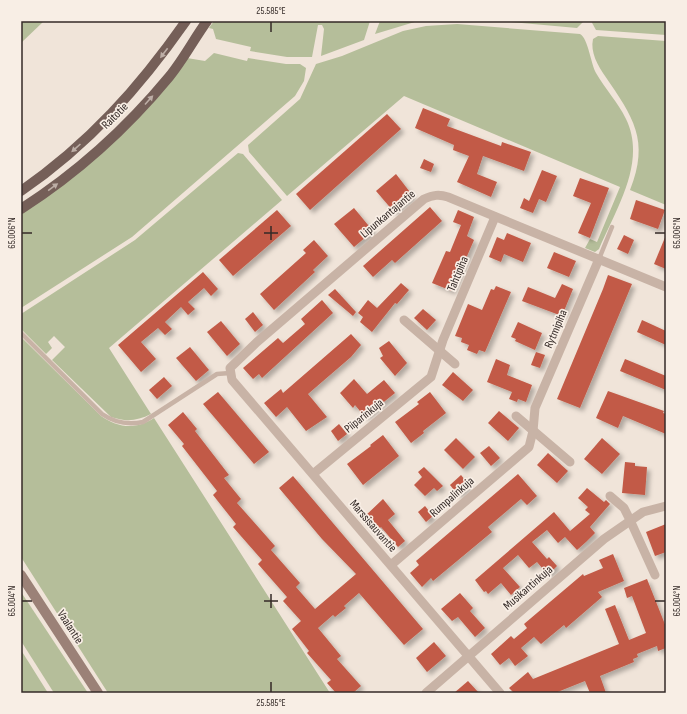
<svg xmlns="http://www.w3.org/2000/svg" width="687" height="714" font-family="'Sofia Sans Condensed',sans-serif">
  <defs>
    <filter id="shadow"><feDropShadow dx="3.5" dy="3.5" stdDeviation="2" flood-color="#0004"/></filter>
  </defs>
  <rect width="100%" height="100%" fill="#f0e4d9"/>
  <g fill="#b5be9a">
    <polygon points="21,21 44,21 21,43"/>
    <polygon points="214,21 370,21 364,40 321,56 324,29 322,25 318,25 312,57 287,57 250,51 251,47 216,39 213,29 209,28"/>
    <polygon points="380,21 418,21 375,34"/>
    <polygon points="500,21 584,21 577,28"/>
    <polygon points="591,21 666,21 666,35 596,30"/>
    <path d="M457,24l123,10c8,4 11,30 16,39 9,16 22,29 30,46 21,43 -10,90 -27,130l-4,3 -10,-4 5,-9 7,3 23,-55 -216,-91 -117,100 -38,-44 -1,-7 52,-46 16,-35 26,-8 61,-25 23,-5z"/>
    <path d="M598,36l68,5v164l-36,-15c20,-50 3,-73 -25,-114 -7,-10 -15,-24 -12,-37z"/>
    <polygon points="214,53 247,61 248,58 286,64 300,64 306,68 304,81 295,96 132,237 21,308 21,214 90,162 187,58 205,61"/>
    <path d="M238,153l5,1 39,46 -173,148 42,66c-14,7 -25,8 -40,3l-59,-57 13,-13 -11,-11 -6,6 4,6 -6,6 -25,-25v-15l114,-74z"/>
    <path d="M21,337l80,79c17,12 35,14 53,2l176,275h-222l-87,-136z"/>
    <polygon points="21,592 88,693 54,693 21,641"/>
    <polygon points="21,650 48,693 21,693"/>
  </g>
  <g fill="#c25a46" filter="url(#shadow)">
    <polygon points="423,108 450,119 447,126 501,146 502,142 531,152 524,171 483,156 477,174 497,182 491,197 457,182 469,156 453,150 454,145 415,128"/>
    <polygon points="387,114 401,129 310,210 296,194"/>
    <polygon points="424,159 434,164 431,172 420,168"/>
    <polygon points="542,170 557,176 546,202 539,199 533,213 520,208 524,198 529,201"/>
    <polygon points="396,174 413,196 394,212 376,191"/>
    <polygon points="580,178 609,188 590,238 578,233 591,203 573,196"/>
    <polygon points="636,200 665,210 658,229 630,219"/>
    <polygon points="430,207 442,221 395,263 392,260 373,277 363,266"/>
    <polygon points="354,208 373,231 354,247 334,224"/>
    <polygon points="277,210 291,226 233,276 219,260"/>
    <polygon points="458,210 474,217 467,236 474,240 452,291 432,283 446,251 450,252 461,225 453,222"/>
    <polygon points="507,233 531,243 523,262 504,254 501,262 489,257 497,237 504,240"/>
    <polygon points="624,235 634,240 628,254 617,249"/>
    <polygon points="666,235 666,269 654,264"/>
    <polygon points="314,240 328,256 313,270 315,272 274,310 260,294 306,253 303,250"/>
    <polygon points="554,252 576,261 569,277 547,268"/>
    <polygon points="203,272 218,289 211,296 204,288 188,302 195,309 188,315 181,307 165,322 172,329 165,335 158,328 141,342 156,359 141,372 118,345"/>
    <polygon points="608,275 632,284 580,408 557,399 603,289"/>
    <polygon points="401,283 409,290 397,304 395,303 372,332 360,322 363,317 358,313 368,300 377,308"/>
    <polygon points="562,284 573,289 562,316 522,301 528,287 555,298"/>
    <polygon points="496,286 511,292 485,352 479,350 477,354 467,350 469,345 461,342 462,338 455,336 468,304 482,310 491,289 494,290"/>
    <polygon points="335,289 356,312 353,316 328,295"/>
    <polygon points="322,300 333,313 262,378 259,374 253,379 243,368 278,338 283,343 305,324 301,319"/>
    <polygon points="423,309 436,320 427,330 414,318"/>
    <polygon points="253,312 263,325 255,332 245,319"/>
    <polygon points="642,320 666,331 666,345 637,332"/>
    <polygon points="221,321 240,344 227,356 207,332"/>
    <polygon points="518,322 542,333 535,350 515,341 516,339 511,337"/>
    <polygon points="351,334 361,345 351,357 308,394 327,417 306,431 287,407 276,417 264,403 281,389 283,393"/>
    <polygon points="389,341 407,363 395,376 380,358 383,356 379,348"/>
    <polygon points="190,347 209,370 196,381 176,358"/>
    <polygon points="536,352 545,355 540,368 531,365"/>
    <polygon points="496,359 510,365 507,375 532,385 526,402 518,399 517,402 509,399 512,392 487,382"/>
    <polygon points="625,359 666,376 666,390 620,371"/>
    <polygon points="453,372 473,390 463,401 442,385"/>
    <polygon points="164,377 172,386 157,399 149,390"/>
    <polygon points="354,379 367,394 384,380 395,393 365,417 355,405 353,408 340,393"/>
    <polygon points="608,391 664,411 663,413 666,414 666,434 623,416 618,428 596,418"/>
    <polygon points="218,392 269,452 254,464 203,404"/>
    <polygon points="430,392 446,413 423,431 424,433 411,443 395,422 419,404 417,402"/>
    <polygon points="499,411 519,428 508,441 488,423"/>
    <polygon points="183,412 197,429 195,431 229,475 224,478 241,499 237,503 275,546 271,550 300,583 296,587 315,609 356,574 322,539 279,488 293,476 423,629 404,645 359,593 344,606 346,608 335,617 333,615 318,628 341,656 337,659 361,686 353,693 336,693 327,683 331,680 307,653 309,651 292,629 301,621 283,601 287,597 258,564 262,560 233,527 236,524 213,495 217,491 182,446 184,444 168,425"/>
    <polygon points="339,424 347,434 338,441 331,431"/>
    <polygon points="383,435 399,456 363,485 347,464 371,446 370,445"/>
    <polygon points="456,438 475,457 463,469 444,450"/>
    <polygon points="602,438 620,454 602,474 584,459"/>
    <polygon points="489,446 500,458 491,466 480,453"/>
    <polygon points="548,453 568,471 557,483 537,465"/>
    <polygon points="625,462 635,463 635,466 647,467 645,495 622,493"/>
    <polygon points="424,467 443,486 437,491 434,488 425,496 414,485 422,477 418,472"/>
    <polygon points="518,474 537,496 527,505 521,499 488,527 492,532 433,581 431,578 422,587 410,573 419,565 416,561"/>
    <polygon points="461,475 469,485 458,495 450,485"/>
    <polygon points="587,488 604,502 606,500 610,504 590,527 595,533 586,542 577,550 565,537 558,543 547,530 532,542 547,559 549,557 557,566 548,575 537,562 529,568 518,555 503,568 520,587 511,595 501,583 488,594 486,591 484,592 475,580 554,512 570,531 590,514 585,510 588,507 578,498"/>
    <polygon points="383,499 395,514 388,520 405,541 398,547 381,527 375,532 363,518"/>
    <polygon points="425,506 433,516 426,522 418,512"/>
    <polygon points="666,524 666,552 655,556 646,532"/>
    <polygon points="613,554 624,581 598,592 602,597 566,628 564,625 541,644 534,637 521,648 528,656 515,666 509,658 500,665 491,654 511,636 514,639 527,628 524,624 583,574 584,576 603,568 599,560"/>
    <polygon points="647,579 666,627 666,648 658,651 657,646 637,654 638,657 633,659 634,662 600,676 606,693 590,693 585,681 555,693 514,693 509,688 528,672 533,679 619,644 605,609 615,605 629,640 646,633 632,596 627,598 624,588"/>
    <polygon points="460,593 473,608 470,611 485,628 475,637 458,617 452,621 441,609"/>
    <polygon points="434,642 446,656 427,672 416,658"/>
    <polygon points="468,681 479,693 454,693"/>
  </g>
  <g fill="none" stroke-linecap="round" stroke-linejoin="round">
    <g stroke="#c8b3a6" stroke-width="4.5">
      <polyline points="599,259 612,227"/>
      <path d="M21,333l81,81c13,9 26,11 41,8l74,-48 13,-1"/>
    </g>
    <g stroke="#c8b3a6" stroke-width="9">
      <polyline points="404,320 455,364"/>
      <polyline points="516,416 570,462"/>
      <polyline points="313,474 431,377 443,340 495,217"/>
      <polyline points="610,496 624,508 630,520 655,575"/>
      <polyline points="391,565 529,447 533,431 535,408 599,259"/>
      <polyline points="426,693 604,539 643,512 666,506"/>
      <path d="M500,693l-268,-313 -2,-12 27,-26 167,-143c9,-4 15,-5 24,-2l218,90"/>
    </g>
    <polyline stroke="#9b8177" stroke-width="10" points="21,575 98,693"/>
    <g stroke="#755f58" stroke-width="10">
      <path d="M21,191c68,-47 118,-103 165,-170"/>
      <path d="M21,209c56,-36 105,-80 148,-132 14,-17 25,-38 38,-56"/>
    </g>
  </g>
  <defs><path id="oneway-solid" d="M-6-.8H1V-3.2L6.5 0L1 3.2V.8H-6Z"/></defs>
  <g fill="#bdaea6">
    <use href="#oneway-solid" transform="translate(164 53) rotate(127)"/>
    <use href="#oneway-solid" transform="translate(149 100) rotate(-48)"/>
    <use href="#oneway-solid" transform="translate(76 148) rotate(138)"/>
    <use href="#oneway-solid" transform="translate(53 187) rotate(-36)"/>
  </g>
  <path fill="none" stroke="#342a27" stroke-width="1.5" d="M271,22v10M271,226v14M22,233h10M264,233h14M655,233h10M271,594v14M22,601h10M264,601h14M655,601h10M271,682v10"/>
  <g text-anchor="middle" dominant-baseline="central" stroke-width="3.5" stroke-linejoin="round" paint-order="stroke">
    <g font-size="12" fill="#342a27" stroke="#f8eee5">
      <text transform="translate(115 116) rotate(-45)">Raitotie</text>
      <text transform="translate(388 214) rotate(-40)">Lipunkantajantie</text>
      <text transform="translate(458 274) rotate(-67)">Tahtipiha</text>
      <text transform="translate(556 329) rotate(-67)">Rytmipiha</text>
      <text transform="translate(364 416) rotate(-39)">Piiparinkuja</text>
      <text transform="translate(452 497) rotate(-41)">Rumpalinkuja</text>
      <text transform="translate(373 526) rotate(49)">Marssisauvantie</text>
      <text transform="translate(528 588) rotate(-41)">Musikantinkuja</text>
      <text transform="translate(70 627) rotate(57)">Vaalantie</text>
    </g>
  </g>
  <rect width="687" height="714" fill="none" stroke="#f8eee5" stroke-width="44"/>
  <rect x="22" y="22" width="643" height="670" fill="none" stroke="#342a27" stroke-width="1.5"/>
  <g font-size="10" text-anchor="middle" fill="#342a27">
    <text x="271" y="14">25.585°E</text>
    <text transform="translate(11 233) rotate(-90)" y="4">65.006°N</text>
    <text transform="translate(676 233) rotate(-90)" y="4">65.006°N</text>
    <text transform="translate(11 601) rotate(-90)" y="4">65.004°N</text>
    <text transform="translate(676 601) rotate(-90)" y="4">65.004°N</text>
    <text x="271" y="706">25.585°E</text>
  </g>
</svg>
